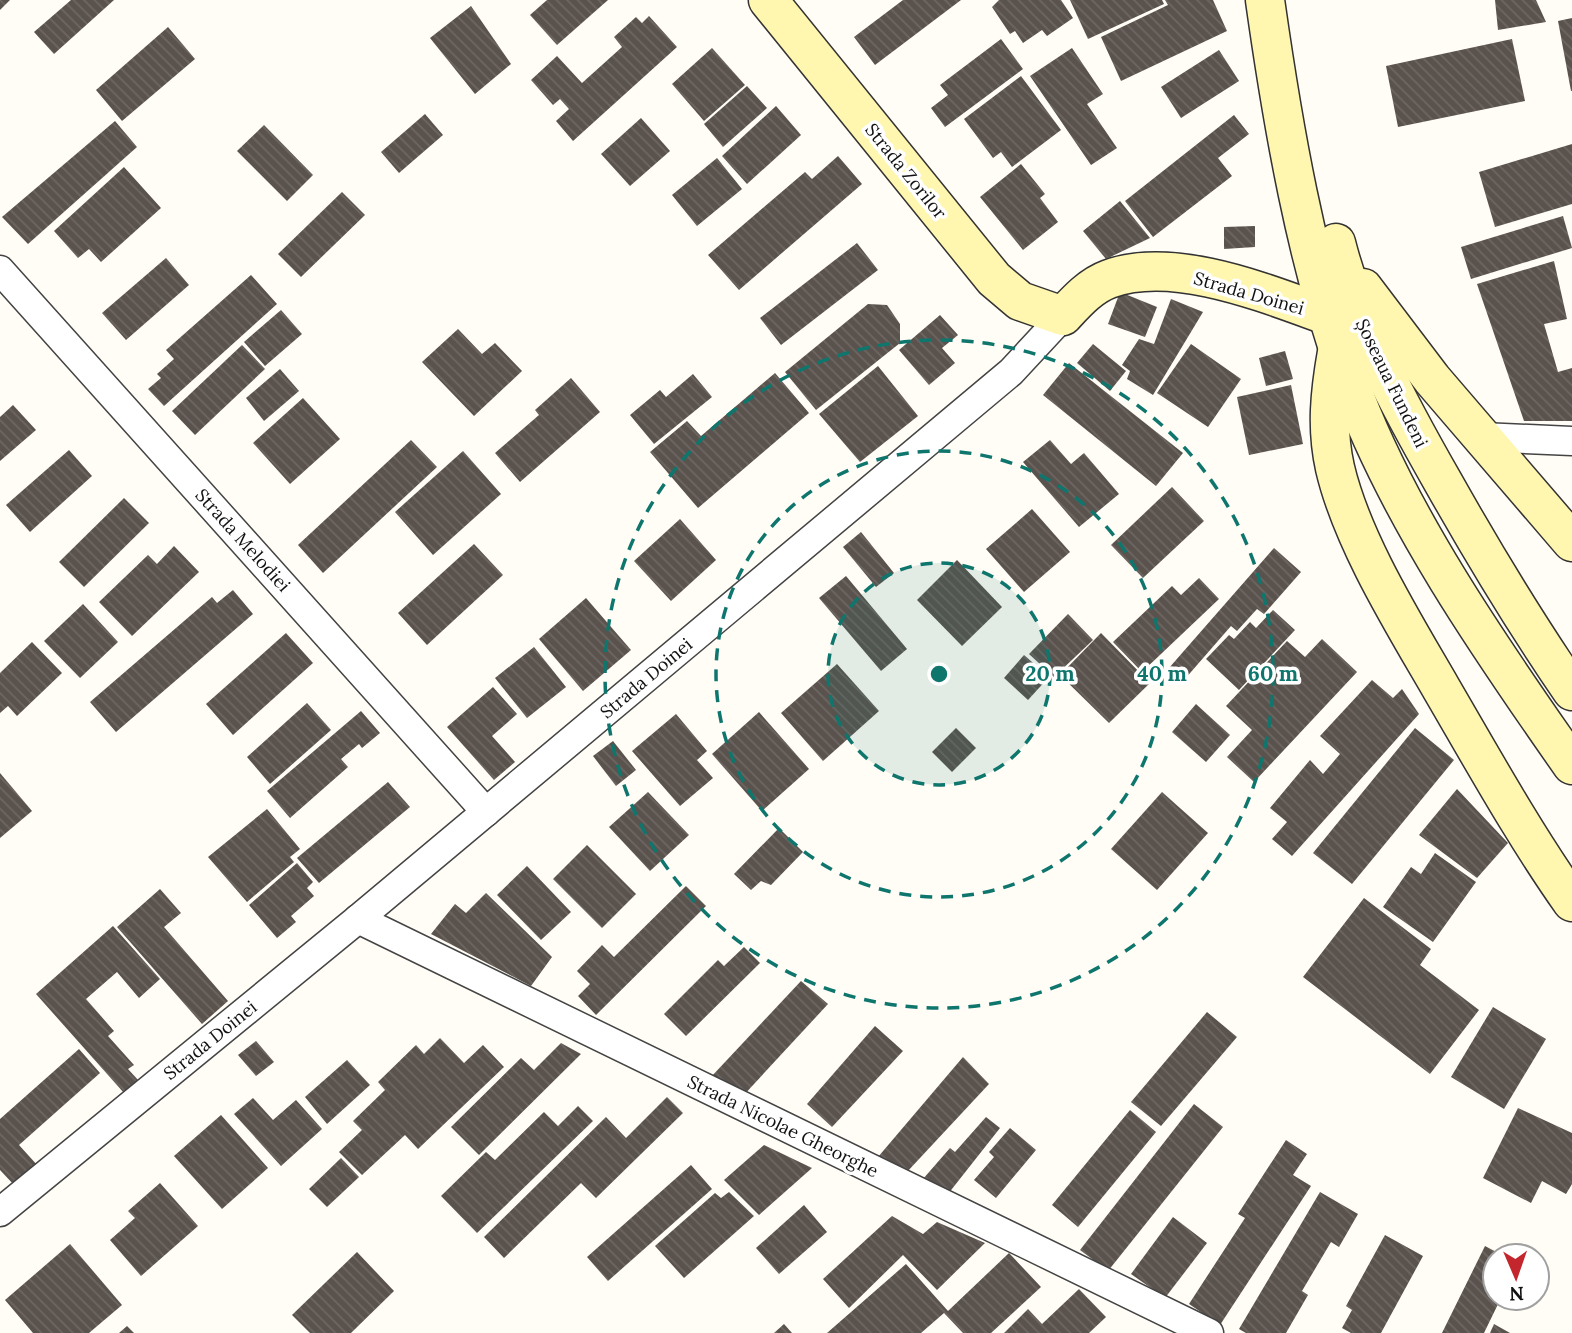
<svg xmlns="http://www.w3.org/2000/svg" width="1572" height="1333" font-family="Lora,serif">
  <defs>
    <pattern id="building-back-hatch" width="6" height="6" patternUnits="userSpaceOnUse" patternTransform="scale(1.75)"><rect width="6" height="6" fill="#5a524d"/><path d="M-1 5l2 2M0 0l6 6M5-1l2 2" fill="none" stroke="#6d6662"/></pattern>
  </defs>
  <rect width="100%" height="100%" fill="#fffdf5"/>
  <g fill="url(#building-back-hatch)">
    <polygon points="0,0 10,0 0,10"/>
    <polygon points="71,0 114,0 54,54 34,32"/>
    <polygon points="547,0 608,0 557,45 530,15"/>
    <polygon points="903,0 961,0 875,65 854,37"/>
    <polygon points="999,0 1061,0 1073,18 1047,36 1042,30 1023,43 1015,31 1010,34 992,7"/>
    <polygon points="1070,0 1162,0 1164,4 1088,39"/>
    <polygon points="1165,0 1213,0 1227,31 1121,81 1101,37 1168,5"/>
    <polygon points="1495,0 1536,0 1546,22 1498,30"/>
    <polygon points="471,6 511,64 475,94 430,38"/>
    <polygon points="649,16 677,47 573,141 556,121 569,109 560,99 553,105 531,80 557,56 582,83 622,47 614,37 636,17 642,23"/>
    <polygon points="1572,18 1572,91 1571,91 1558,21"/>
    <polygon points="168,27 195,59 122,121 96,90"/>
    <polygon points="1001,39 1023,69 945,127 931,108 948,95 940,85"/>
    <polygon points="1512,39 1525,101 1398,127 1386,66"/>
    <polygon points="712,48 745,85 704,121 672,84"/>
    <polygon points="1072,48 1103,94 1087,104 1117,148 1091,165 1030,76"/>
    <polygon points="1219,50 1239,81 1181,118 1161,87"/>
    <polygon points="1021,76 1061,130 1012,167 1001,152 993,158 964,119"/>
    <polygon points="747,86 767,108 723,147 704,124"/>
    <polygon points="776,106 801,135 747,184 722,156"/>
    <polygon points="425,114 443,135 399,173 381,152"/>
    <polygon points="1234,115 1249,134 1218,158 1232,176 1153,237 1125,201"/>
    <polygon points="641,118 670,151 630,186 601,154"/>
    <polygon points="115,121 137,147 28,244 2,217"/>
    <polygon points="264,125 313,175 287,201 237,151"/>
    <polygon points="1572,144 1572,204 1495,227 1479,172"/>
    <polygon points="838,156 862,184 739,290 708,255 805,172 812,179"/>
    <polygon points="717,158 742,189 697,226 672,195"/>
    <polygon points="1021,164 1045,194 1040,198 1058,222 1023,250 980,197"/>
    <polygon points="124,167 161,208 101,262 89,249 78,258 54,231"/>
    <polygon points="342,192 365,215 301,277 278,254"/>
    <polygon points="1120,201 1150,238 1106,259 1083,231"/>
    <polygon points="1563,216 1572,248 1471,279 1461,247"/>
    <polygon points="1255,226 1255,247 1224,249 1224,227"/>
    <polygon points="857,243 878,270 781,345 760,318"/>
    <polygon points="166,258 189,285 126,340 102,313"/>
    <polygon points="1554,261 1567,319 1544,324 1558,372 1572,368 1572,421 1524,421 1477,284"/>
    <polygon points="251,275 277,304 164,406 148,389 161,378 157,374 174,359 166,350"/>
    <polygon points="1120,292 1157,307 1145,337 1108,324"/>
    <polygon points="1171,299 1203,312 1153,395 1127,379 1130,371 1122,365 1139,339 1154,344"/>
    <polygon points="868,304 887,305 900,324 900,343 816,410 785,372"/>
    <polygon points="281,310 302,334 265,366 244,342"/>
    <polygon points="940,315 958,335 942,348 955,363 929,385 899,350"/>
    <polygon points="458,329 482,354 495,343 522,371 474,416 422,362"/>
    <polygon points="1093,344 1126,371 1110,391 1077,363"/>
    <polygon points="1191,344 1241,379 1208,427 1157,393"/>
    <polygon points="242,345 265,369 195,435 172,411"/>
    <polygon points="1285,351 1293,379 1266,386 1259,358"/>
    <polygon points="1069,363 1183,453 1156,486 1043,395"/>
    <polygon points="878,366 918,416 860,462 819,414"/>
    <polygon points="280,369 299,391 264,421 246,398"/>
    <polygon points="775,373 809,413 698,508 650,452 687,421 701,436"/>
    <polygon points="693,374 712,397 654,444 630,415 660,390 666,397"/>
    <polygon points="571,378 600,412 520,482 495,453 539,415 535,410"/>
    <polygon points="1291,385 1303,444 1249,455 1237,397"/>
    <polygon points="303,398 340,439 290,484 253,443"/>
    <polygon points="13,405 36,430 0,461 0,417"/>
    <polygon points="411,440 437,467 323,573 298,545"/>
    <polygon points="1050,440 1071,464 1084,453 1119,494 1079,527 1023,462"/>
    <polygon points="69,450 92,476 30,532 6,505"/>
    <polygon points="463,451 501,494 433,555 395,512"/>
    <polygon points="1172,487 1204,521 1143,578 1111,545"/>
    <polygon points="124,498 149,523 84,587 59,562"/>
    <polygon points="1032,509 1070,552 1024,592 986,549"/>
    <polygon points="680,519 716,560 671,601 634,561"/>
    <polygon points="861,532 894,573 876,587 843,547"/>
    <polygon points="474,544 503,575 427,645 398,613"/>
    <polygon points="174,546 199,572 132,636 99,602 148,555 157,564"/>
    <polygon points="1274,548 1301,572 1264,614 1257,609 1237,631 1231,626 1184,680 1169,668"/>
    <polygon points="957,560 1002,607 962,646 917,600"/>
    <polygon points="846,576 907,649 881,671 819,598"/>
    <polygon points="1199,578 1219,599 1142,672 1113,642 1172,586 1181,595"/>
    <polygon points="233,590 253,614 116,732 90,702 212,597 217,603"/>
    <polygon points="586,598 631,650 583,691 539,639"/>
    <polygon points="83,604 118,642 80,678 44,641"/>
    <polygon points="1273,610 1295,630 1239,690 1206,659 1229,635 1234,639 1250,622 1256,628"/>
    <polygon points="1068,614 1093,640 1054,677 1029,654"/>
    <polygon points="286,633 313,663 233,735 206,704"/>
    <polygon points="1101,633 1150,683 1109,723 1060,675"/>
    <polygon points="1322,639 1357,672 1254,782 1227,757 1252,730 1226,706 1287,641 1305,657"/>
    <polygon points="32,642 62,673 17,716 8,706 0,713 0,673"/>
    <polygon points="534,647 566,687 527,718 495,678"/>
    <polygon points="1024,655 1049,677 1028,700 1004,678"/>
    <polygon points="837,664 879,711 823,761 781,713"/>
    <polygon points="1372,680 1393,698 1402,689 1419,714 1292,856 1272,839 1287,822 1270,808 1310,760 1323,774 1340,754 1320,736"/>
    <polygon points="493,687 517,714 492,736 515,762 494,780 447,727"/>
    <polygon points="307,703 331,730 270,784 247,757"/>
    <polygon points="1196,704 1230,735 1206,762 1172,732"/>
    <polygon points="361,711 380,733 362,748 359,744 341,759 348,767 290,818 267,791"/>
    <polygon points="759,712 809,769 762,811 712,754"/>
    <polygon points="676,714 707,751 697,760 713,778 680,806 632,751"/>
    <polygon points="956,728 976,748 952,772 932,752"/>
    <polygon points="1415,728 1454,760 1352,884 1313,853"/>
    <polygon points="613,741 636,770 616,786 593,756"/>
    <polygon points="0,773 32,811 0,838"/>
    <polygon points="388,782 410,807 319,883 297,858"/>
    <polygon points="1457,789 1508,843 1477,878 1419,835"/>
    <polygon points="648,792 689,835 650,871 609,827"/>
    <polygon points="1162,792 1208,833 1157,890 1111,849"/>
    <polygon points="267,809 300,849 290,857 294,862 247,902 208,857"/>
    <polygon points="779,828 803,852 771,885 761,881 751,890 734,874"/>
    <polygon points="587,845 636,894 602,928 553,879"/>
    <polygon points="1435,853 1476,882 1433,942 1383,907 1411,867 1421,874"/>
    <polygon points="297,863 313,882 307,888 314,896 291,916 296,922 277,938 249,905"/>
    <polygon points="527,866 571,912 541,940 497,895"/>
    <polygon points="686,886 706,906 596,1015 578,996 590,984 577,971 602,945 614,957"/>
    <polygon points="160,889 181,913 164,927 228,1001 202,1024 117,927"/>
    <polygon points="486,893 552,957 531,986 431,934 455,904 466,913"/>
    <polygon points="1364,898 1431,949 1420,965 1479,1010 1430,1074 1303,977"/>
    <polygon points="113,926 160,979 139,998 117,972 86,999 114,1031 108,1036 134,1065 128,1069 139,1081 124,1093 36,994"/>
    <polygon points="744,947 760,963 686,1036 664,1014 718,960 724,966"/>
    <polygon points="801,981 828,1004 742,1097 711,1077"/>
    <polygon points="1493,1007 1546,1039 1504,1109 1451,1077"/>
    <polygon points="1207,1012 1237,1037 1161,1126 1131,1102"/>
    <polygon points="875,1026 903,1051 832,1127 807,1104"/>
    <polygon points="440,1038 464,1063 483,1045 504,1067 418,1149 405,1135 362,1175 339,1152 362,1130 353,1121 385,1090 378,1082 416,1045 424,1054"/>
    <polygon points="256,1041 274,1062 256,1076 238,1055"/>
    <polygon points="561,1043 581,1054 479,1155 451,1127 521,1058 534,1070"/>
    <polygon points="79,1049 100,1073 19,1145 38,1166 15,1186 0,1170 0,1119"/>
    <polygon points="963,1057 989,1084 906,1173 878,1157"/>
    <polygon points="347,1060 370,1085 327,1124 305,1097"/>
    <polygon points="667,1097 683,1113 596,1198 581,1183 504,1258 484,1237 606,1117 626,1138"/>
    <polygon points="253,1098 273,1120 296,1100 322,1129 281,1166 234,1114"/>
    <polygon points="1194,1104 1223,1127 1108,1271 1080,1250"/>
    <polygon points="578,1106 593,1121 477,1233 441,1196 486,1152 495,1160 544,1112 558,1126"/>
    <polygon points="1518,1108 1572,1133 1572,1184 1566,1194 1542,1181 1531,1203 1483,1178"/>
    <polygon points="1130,1110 1156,1132 1078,1227 1052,1205"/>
    <polygon points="221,1115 268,1168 222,1209 174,1156"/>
    <polygon points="986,1117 1000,1128 948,1194 923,1179 950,1148 955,1152"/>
    <polygon points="1010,1128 1036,1150 996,1198 974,1180 994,1157 989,1152"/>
    <polygon points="1286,1140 1307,1154 1293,1175 1311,1186 1220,1325 1189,1304 1245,1218 1238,1214"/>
    <polygon points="764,1145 812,1168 759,1215 724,1180"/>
    <polygon points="341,1158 359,1177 327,1207 309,1189"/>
    <polygon points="691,1165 712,1189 608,1281 587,1257"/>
    <polygon points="160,1183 198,1226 141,1276 110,1240 135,1218 128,1211"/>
    <polygon points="729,1192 754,1216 684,1278 655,1246 715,1193 721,1198"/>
    <polygon points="1320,1192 1358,1214 1339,1247 1331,1242 1302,1291 1308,1295 1286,1333 1246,1333 1239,1329"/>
    <polygon points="804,1205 827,1232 779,1274 756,1248"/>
    <polygon points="892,1216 923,1234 937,1222 985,1243 937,1290 903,1255 849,1308 823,1279"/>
    <polygon points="1173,1217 1207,1243 1165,1298 1131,1274"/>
    <polygon points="1385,1235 1423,1256 1381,1333 1351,1333 1342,1328 1352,1310 1346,1306"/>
    <polygon points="70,1244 122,1305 89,1333 33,1333 5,1300"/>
    <polygon points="1485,1246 1504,1256 1495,1256 1495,1298 1501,1298 1484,1333 1442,1333"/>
    <polygon points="357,1252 394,1291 351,1333 310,1333 292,1315"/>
    <polygon points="1009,1253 1041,1287 991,1333 963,1333 944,1313 921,1333 827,1333 906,1264 948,1311"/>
    <polygon points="1079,1289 1106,1317 1089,1333 1004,1333 1028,1309 1042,1324"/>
    <polygon points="784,1324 792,1333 774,1333"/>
    <polygon points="1494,1324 1510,1333 1490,1333"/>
    <polygon points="127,1326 134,1333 119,1333"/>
  </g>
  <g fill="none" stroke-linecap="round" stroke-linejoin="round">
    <defs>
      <g id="street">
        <polyline points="0,270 486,812"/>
        <polyline points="1482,437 1572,441"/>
        <polyline points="358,919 1209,1333"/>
        <polyline points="0,1212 358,919 1011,372 1063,316"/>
      </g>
      <g id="secondary">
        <path d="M768,0l226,279 26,22 43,15c13,-14 27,-30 46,-37 65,-24 158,15 220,37"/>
        <path d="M1265,0c18,127 41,260 84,381 47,132 143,270 223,384"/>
        <path d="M1336,243c22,86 63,162 107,239 40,71 83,142 129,209"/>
        <polyline points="1363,288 1432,379 1572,542"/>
        <path d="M1337,352c-7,40 -11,76 -2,116 17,73 69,156 106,220 42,72 83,146 131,214"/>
      </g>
    </defs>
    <use href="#street" stroke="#444" stroke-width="31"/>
    <use href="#secondary" stroke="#333" stroke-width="41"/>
    <use href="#street" stroke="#fff" stroke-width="28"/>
    <use href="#secondary" stroke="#fff6b0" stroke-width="38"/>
  </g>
  <circle cx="939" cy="674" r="111" fill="#0f766e" fill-opacity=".12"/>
  <g fill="none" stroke="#0f766e" stroke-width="3.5" stroke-dasharray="12 9">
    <circle cx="939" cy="674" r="111"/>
    <circle cx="939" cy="674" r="223"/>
    <circle cx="939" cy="674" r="334"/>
  </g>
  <g text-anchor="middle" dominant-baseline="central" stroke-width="7" stroke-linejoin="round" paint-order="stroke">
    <g font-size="18" fill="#111" stroke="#fff">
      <text transform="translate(906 171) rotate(51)">Strada Zorilor</text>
      <text transform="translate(1249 293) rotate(16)">Strada Doinei</text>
      <text transform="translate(1392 383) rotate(64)">Șoseaua Fundeni</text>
      <text transform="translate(243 540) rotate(48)">Strada Melodiei</text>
      <text transform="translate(646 678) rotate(-40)">Strada Doinei</text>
      <text transform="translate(210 1040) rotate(-39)">Strada Doinei</text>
      <text transform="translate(783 1126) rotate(26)">Strada Nicolae Gheorghe</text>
    </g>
  </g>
  <circle cx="939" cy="674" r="10" fill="#0f766e" stroke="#fff" stroke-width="3.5"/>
  <g font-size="21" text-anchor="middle" font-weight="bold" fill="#0f766e" stroke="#fff" stroke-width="7" stroke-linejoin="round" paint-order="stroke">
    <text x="1050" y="681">20 m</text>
    <text x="1162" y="681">40 m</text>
    <text x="1273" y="681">60 m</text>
  </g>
  <g transform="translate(1516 1277) rotate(178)"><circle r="33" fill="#ffffff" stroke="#a0a0a0" stroke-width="2"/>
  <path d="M0-5L12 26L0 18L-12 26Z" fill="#c4262e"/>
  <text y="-10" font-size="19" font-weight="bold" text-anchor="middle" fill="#111111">N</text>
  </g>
</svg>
